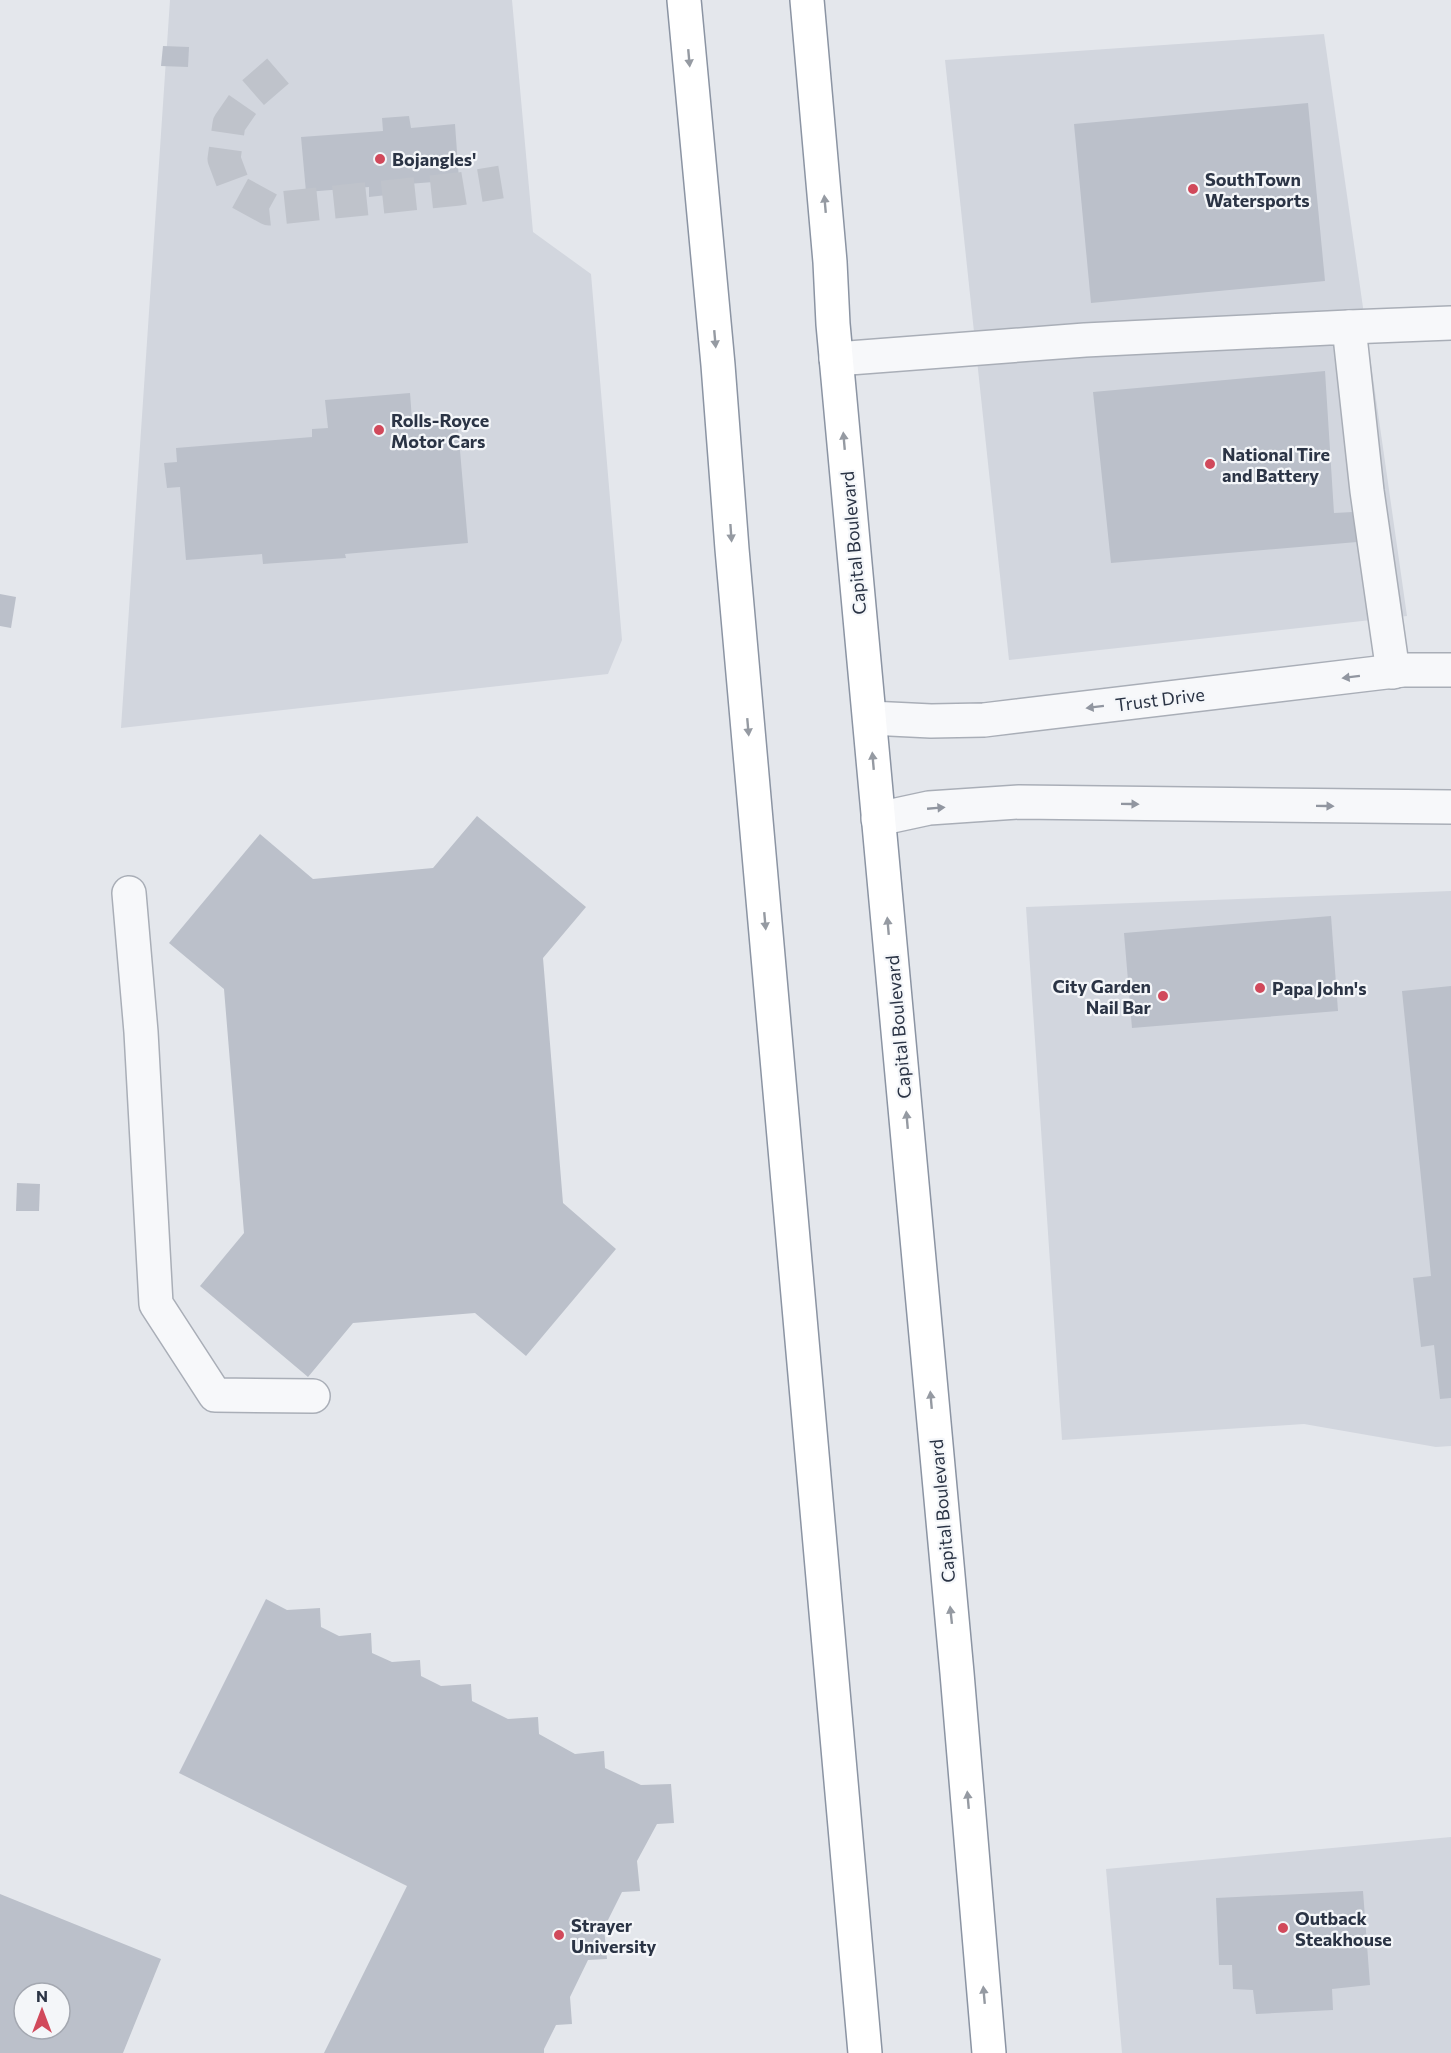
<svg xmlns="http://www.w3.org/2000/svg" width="1451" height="2053" font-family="Commissioner,sans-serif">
  <rect width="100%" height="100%" fill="#e4e7ec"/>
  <g fill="#d2d6de">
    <polygon points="170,0 512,0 533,232 591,274 622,640 608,674 121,728"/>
    <polygon points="1324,34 1407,616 1009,660 945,60"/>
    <polygon points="1451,891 1451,1446 1436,1447 1304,1424 1062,1440 1026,907"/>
    <polygon points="1451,1837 1451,2053 1122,2053 1106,1869"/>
  </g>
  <g fill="#bbc0ca" fill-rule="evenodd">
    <polygon points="163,46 189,47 188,67 161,66"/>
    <polygon points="1308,103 1325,281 1091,303 1074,124"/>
    <polygon points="409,116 411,128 455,124 459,180 395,185 396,194 369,197 369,187 306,192 301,137 383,131 382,118"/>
    <polygon points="1325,371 1334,513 1353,512 1357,542 1111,563 1093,392"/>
    <polygon points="410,393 412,420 457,416 468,543 345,554 346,558 263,564 262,554 186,560 180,487 167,488 164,463 177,462 176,448 312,437 312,429 328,428 325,400"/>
    <polygon points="0,594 16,597 11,628 0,626"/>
    <polygon points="477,816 586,907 543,958 563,1203 616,1249 526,1356 475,1313 353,1323 308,1377 200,1286 244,1233 224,989 169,943 260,834 313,879 433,868"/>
    <polygon points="1331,916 1338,1011 1132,1028 1124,933"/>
    <polygon points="1451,986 1451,1398 1440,1399 1434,1345 1421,1347 1413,1278 1431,1276 1402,991"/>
    <polygon points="17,1183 40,1184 39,1211 16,1211"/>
    <polygon points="266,1599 287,1610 320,1608 321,1627 339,1636 371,1633 372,1653 392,1662 420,1660 421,1676 441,1686 471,1684 472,1701 508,1719 538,1717 539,1734 575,1754 604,1751 605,1768 641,1785 671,1784 674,1823 657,1824 637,1861 640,1891 622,1892 604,1928 607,1959 588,1960 570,1997 572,2024 556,2025 544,2049 544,2053 324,2053 407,1886 179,1773"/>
    <polygon points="1363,1891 1370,1985 1332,1989 1333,2010 1256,2014 1253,1990 1233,1989 1232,1965 1219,1965 1216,1898"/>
    <path d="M0,1894l161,65 -38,94h-123zM24,1993h36v36h-36z"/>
  </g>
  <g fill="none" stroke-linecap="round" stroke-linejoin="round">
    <polyline stroke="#bfc3cb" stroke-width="33" stroke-dasharray="33 16" stroke-linecap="butt" points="278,71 247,98 229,124 224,159 236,191 269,209 459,189 501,182"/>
    <defs>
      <g id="minor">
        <polyline points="1349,327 1451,323"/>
        <polyline points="836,359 1085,340 1349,327 1367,491 1393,672"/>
        <polyline points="870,718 931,721 984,720 1403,670 1451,670"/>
        <polyline points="878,819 929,808 1019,802 1451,807"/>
        <polyline points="129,893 141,1032 156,1304 215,1395 313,1396"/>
      </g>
      <g id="highway">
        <polyline points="684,0 718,365 732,549 865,2053"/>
        <polyline points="807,0 830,262 833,324 957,1673 989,2053"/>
      </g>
    </defs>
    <use href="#minor" stroke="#a9aeb7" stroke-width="36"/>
    <use href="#highway" stroke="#8b94a3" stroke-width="36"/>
    <use href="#minor" stroke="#f7f8fa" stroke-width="33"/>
    <use href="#highway" stroke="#fff" stroke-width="33"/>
  </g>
  <defs><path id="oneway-solid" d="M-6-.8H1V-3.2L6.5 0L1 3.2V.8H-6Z" transform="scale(1.5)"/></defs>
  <g fill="#959aa2">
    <use href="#oneway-solid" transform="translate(689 58) rotate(85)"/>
    <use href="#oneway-solid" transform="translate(825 204) rotate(-95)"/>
    <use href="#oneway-solid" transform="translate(715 339) rotate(85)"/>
    <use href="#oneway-solid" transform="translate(844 441) rotate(-95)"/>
    <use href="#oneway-solid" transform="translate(731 533) rotate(86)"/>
    <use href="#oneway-solid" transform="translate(748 727) rotate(85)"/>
    <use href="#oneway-solid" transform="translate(873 761) rotate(-95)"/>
    <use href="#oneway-solid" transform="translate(765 921) rotate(85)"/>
    <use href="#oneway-solid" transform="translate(888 926) rotate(-95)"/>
    <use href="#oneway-solid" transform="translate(907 1120) rotate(-95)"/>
    <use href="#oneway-solid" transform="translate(931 1400) rotate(-95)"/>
    <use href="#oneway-solid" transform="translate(951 1615) rotate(-96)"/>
    <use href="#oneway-solid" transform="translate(968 1800) rotate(-95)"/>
    <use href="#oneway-solid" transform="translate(984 1995) rotate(-95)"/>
  </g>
  <g fill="#9196a0">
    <use href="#oneway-solid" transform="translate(1351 677) rotate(173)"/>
    <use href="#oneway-solid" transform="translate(1095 707) rotate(173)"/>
    <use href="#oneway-solid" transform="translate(1130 804) rotate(1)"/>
    <use href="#oneway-solid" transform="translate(1325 806) rotate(1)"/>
    <use href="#oneway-solid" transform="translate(936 808) rotate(-5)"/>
  </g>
  <g fill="#d1495b" stroke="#f4f6f9" stroke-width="2">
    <circle cx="380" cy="159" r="6"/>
    <circle cx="1193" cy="189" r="6"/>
    <circle cx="379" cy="430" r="6"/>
    <circle cx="1210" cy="464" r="6"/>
    <circle cx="1260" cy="988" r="6"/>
    <circle cx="1163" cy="996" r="6"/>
    <circle cx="1283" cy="1928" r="6"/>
    <circle cx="559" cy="1935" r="6"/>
  </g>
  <g text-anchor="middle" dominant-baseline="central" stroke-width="4.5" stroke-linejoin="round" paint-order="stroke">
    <g font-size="18" font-weight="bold" fill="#2b3445" stroke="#f4f6f9" text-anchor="start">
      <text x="392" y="159">Bojangles'</text>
      <text x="1205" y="179">SouthTown<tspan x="1205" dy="21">Watersports</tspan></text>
      <text x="391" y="420">Rolls-Royce<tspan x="391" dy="21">Motor Cars</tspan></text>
      <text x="1222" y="454">National Tire<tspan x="1222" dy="21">and Battery</tspan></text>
      <text x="1151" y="986" text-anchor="end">City Garden<tspan x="1151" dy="21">Nail Bar</tspan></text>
      <text x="1272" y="988">Papa John's</text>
      <text x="1295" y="1918">Outback<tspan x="1295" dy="21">Steakhouse</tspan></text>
      <text x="571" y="1925">Strayer<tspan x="571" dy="21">University</tspan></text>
    </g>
    <g font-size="18" fill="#2b3445" stroke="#f4f6f9">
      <text transform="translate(853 543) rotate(-95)">Capital Boulevard</text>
      <text transform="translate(1160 699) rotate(-7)">Trust Drive</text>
      <text transform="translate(898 1027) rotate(-95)">Capital Boulevard</text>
      <text transform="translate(942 1511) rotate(-95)">Capital Boulevard</text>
    </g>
  </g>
  <g transform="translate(42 2011)"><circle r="28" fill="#f4f6f9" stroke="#a4a8b1" stroke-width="1.5"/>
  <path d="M0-4.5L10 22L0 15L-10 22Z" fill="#d1495b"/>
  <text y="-9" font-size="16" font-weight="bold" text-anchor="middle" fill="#2b3445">N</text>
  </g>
</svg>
